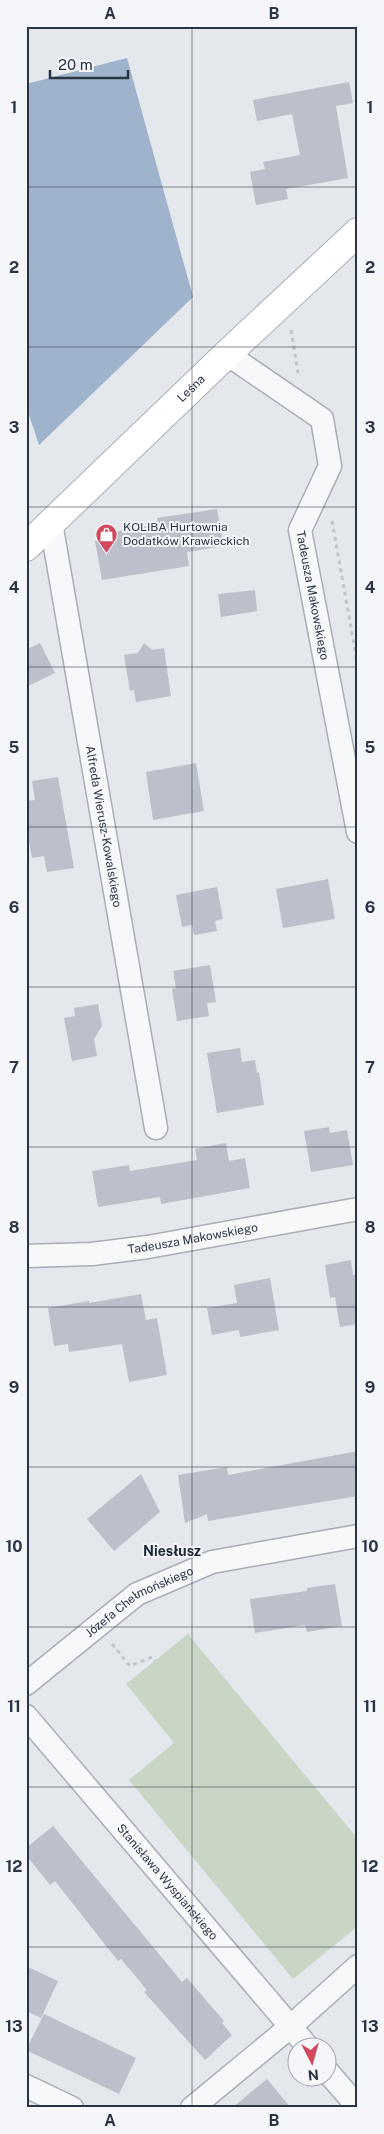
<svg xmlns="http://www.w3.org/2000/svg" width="384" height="2134" font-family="'Public Sans',sans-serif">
  <rect width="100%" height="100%" fill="#e4e7ec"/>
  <polygon fill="#c9d6c5" points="188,1634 358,1839 358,1926 293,1979 129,1780 174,1743 126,1684"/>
  <polygon fill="#9fb4cc" points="127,58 193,297 39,445 26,406 26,84"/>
  <g fill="#bbc0ca">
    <polygon points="349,82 353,103 336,106 348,178 286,189 288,199 256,205 250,172 265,169 263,162 300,155 292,114 257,121 253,100"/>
    <polygon points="217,509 224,546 187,552 189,566 102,580 95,541 109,538 108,533 158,524 157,518"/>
    <polygon points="255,590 257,611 221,617 218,594"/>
    <polygon points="40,643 55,673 26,687 26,650"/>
    <polygon points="144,643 152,650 164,648 171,696 136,702 134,690 130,691 124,655 138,653"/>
    <polygon points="196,763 204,811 153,820 146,772"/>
    <polygon points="58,777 74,868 47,872 44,856 32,858 26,824 26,801 35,800 32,781"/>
    <polygon points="328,879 335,919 283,928 276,889"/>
    <polygon points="217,887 223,919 215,921 217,931 194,935 192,925 182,927 176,895"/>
    <polygon points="210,965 216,1002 207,1003 209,1016 177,1021 172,989 176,988 173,971"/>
    <polygon points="98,1004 102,1026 94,1039 97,1056 72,1061 64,1018 75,1016 74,1008"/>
    <polygon points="240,1048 242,1062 255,1060 257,1073 259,1072 264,1105 217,1113 207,1053"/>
    <polygon points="329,1127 330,1133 347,1130 353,1165 311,1172 304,1131"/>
    <polygon points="226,1143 229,1161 245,1158 250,1188 161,1204 160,1197 98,1207 92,1171 129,1165 130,1171 197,1160 195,1149"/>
    <polygon points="351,1260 353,1275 358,1274 358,1324 340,1327 335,1297 330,1298 325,1265"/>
    <polygon points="270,1278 279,1330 240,1337 239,1330 212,1335 207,1308 237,1303 234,1285"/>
    <polygon points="141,1294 146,1320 157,1318 167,1375 129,1382 122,1344 69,1352 68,1344 54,1346 48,1308 89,1301 89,1303"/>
    <polygon points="358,1451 358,1496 208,1521 207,1514 185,1523 178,1475 227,1467 228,1475"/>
    <polygon points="141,1474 160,1512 114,1551 87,1519"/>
    <polygon points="335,1584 342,1626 307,1632 305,1625 255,1633 250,1599 307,1591 307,1588"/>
    <polygon points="53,1826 182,1982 187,1978 224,2021 222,2023 232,2035 205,2060 144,1992 147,1990 121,1959 118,1961 55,1881 50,1885 26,1855 26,1848"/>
    <polygon points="26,1966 58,1981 41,2018 26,2011"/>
    <polygon points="44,2014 136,2058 119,2094 26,2050"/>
    <polygon points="267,2079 291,2108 232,2108"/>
  </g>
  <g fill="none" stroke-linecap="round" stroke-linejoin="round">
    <defs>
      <g id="street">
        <path id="s1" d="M227,354l95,65 8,47 -30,64 58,302"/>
        <path id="s2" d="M51,523l105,605"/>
        <path id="s3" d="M26,1256l66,-2 56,-7 210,-38"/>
        <path id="s4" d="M26,1684l111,-90 75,-32 146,-26"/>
        <path id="s5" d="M26,1716l281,330"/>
        <polyline points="326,2070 358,2107"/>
        <polyline points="26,2086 72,2108"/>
        <polyline points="192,2108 290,2027 358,1966"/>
      </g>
      <g id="secondary">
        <path id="s6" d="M26,547l201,-193 131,-122"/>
      </g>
    </defs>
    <use href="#street" stroke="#a9aeb7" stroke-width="25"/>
    <use href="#secondary" stroke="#a9aeb7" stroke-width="30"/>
    <g stroke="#c2c5cb" stroke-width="3" stroke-dasharray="4 4" stroke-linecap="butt">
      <polyline points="291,330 298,373"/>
      <polyline points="332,521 358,667"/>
      <polyline points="112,1644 130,1666 152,1657 155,1661"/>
    </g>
    <use href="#street" stroke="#f7f8fa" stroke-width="22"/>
    <use href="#secondary" stroke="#fff" stroke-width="28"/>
  </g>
  <path fill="none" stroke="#2b3445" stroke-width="1" stroke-opacity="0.55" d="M192,26v2082M26,187h332M26,347h332M26,507h332M26,667h332M26,827h332M26,987h332M26,1147h332M26,1307h332M26,1467h332M26,1627h332M26,1787h332M26,1947h332"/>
  <defs>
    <symbol id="shop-pin" viewBox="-11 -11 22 30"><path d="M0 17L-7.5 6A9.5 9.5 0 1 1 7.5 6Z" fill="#d1495b" stroke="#f4f6f9"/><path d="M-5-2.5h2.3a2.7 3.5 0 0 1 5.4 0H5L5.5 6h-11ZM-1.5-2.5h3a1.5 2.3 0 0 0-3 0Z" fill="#fff"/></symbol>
  </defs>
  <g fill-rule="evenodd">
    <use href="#shop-pin" x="94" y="522" width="25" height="34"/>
  </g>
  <g text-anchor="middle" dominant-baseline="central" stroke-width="4" stroke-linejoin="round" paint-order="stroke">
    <g font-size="12" fill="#2b3445" stroke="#f4f6f9">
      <text stroke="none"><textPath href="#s6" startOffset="229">Leśna</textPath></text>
      <text stroke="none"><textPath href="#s1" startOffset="300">Tadeusza Makowskiego</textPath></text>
      <text stroke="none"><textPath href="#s2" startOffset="308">Alfreda Wierusz-Kowalskiego</textPath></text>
      <text stroke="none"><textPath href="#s3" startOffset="168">Tadeusza Makowskiego</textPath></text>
      <text stroke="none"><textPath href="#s4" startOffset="141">Józefa Chełmońskiego</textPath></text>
      <text stroke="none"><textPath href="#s5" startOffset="218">Stanisława Wyspiańskiego</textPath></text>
    </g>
    <g font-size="12" fill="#2b3445" stroke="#f4f6f9" text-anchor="start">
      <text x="123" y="527">KOLIBA Hurtownia<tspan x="123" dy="14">Dodatków Krawieckich</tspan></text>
    </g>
    <g font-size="14" font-weight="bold" fill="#1d2536" stroke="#f4f6f9">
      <text x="172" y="1551">Niesłusz</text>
    </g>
  </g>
  <rect width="384" height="2134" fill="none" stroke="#f4f6f9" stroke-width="55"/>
  <g transform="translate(312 2062) rotate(174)"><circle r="24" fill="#f4f6f9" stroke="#a4a8b1"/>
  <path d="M0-4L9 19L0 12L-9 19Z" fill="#d1495b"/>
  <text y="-8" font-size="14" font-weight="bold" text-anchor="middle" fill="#2b3445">N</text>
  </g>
  <path d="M50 70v8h78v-8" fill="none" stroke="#2b3445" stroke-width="2.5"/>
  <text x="58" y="70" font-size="15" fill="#2b3445" stroke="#f4f6f9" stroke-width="4" paint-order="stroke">20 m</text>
  <rect x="28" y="28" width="328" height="2078" fill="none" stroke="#2b3445" stroke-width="2"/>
  <g font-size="16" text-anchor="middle" font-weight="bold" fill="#2b3445">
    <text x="110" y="19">A</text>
    <text x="274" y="19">B</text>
    <text x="14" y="113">1</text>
    <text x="370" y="113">1</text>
    <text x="14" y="273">2</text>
    <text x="370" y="273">2</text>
    <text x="14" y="433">3</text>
    <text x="370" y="433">3</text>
    <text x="14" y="593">4</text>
    <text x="370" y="593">4</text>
    <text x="14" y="753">5</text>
    <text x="370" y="753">5</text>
    <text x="14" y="913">6</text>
    <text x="370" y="913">6</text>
    <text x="14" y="1073">7</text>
    <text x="370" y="1073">7</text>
    <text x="14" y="1233">8</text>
    <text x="370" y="1233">8</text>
    <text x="14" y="1393">9</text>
    <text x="370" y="1393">9</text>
    <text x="14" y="1552">10</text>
    <text x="370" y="1552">10</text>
    <text x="14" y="1712">11</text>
    <text x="370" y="1712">11</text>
    <text x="14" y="1872">12</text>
    <text x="370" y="1872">12</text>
    <text x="14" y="2032">13</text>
    <text x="370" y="2032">13</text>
    <text x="110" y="2126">A</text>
    <text x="274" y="2126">B</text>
  </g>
</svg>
